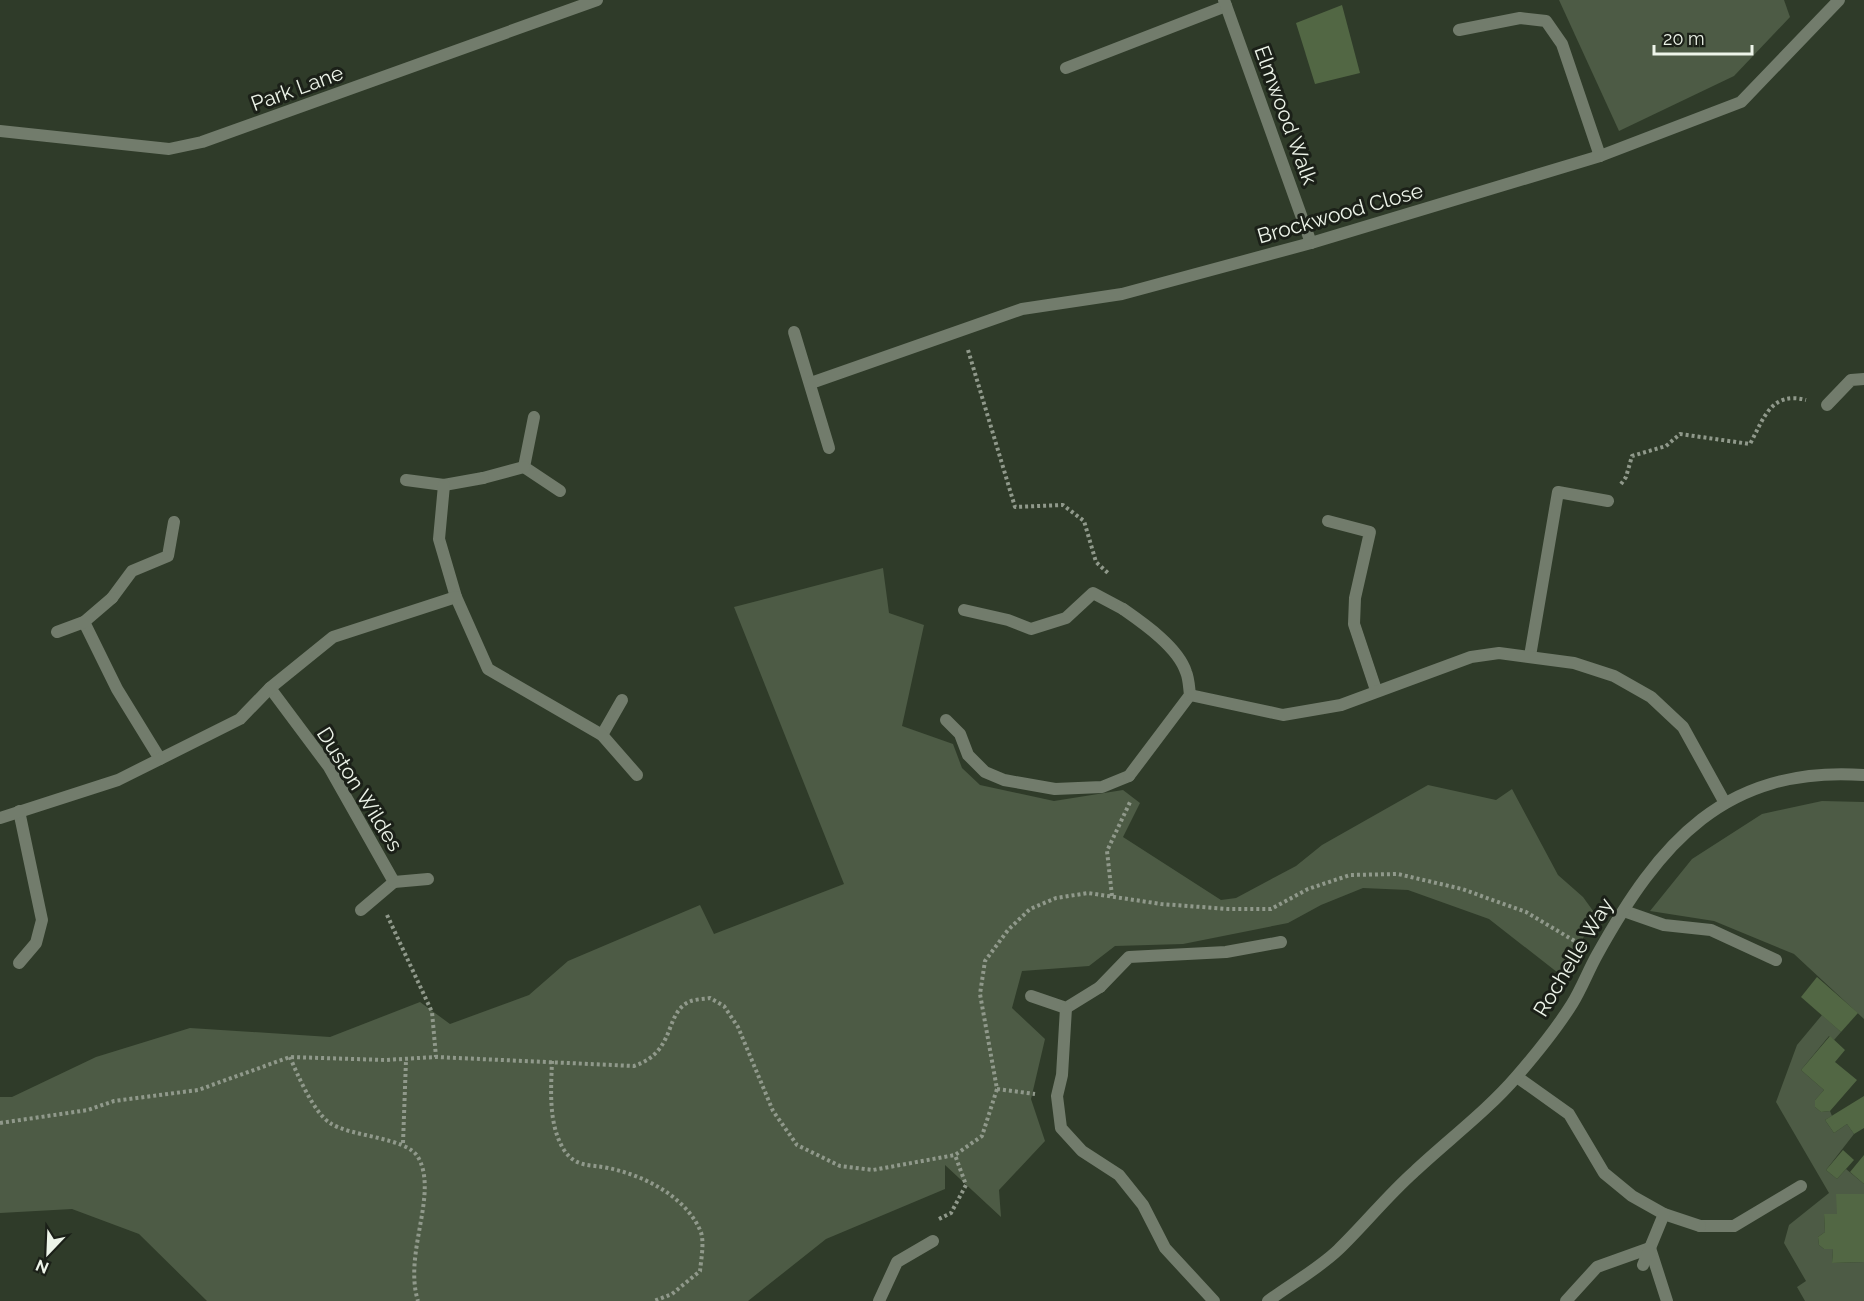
<svg xmlns="http://www.w3.org/2000/svg" width="1864" height="1301" font-family="Raleway,sans-serif">
  <rect width="100%" height="100%" fill="#2f3b29"/>
  <g fill="#4d5b45">
    <polygon points="1559,0 1784,0 1790,17 1734,76 1619,131"/>
    <polygon points="883,568 889,613 924,625 902,726 953,744 962,768 980,785 1054,801 1123,790 1140,803 1123,837 1221,900 1236,898 1296,866 1322,845 1428,785 1496,800 1512,789 1558,875 1583,897 1596,915 1562,976 1489,919 1408,890 1363,888 1321,905 1288,923 1183,944 1115,946 1089,966 1022,971 1012,1008 1045,1039 1031,1099 1045,1141 999,1190 1001,1217 945,1165 945,1189 826,1239 748,1301 207,1301 139,1234 72,1209 0,1213 0,1097 12,1097 96,1057 190,1028 330,1037 420,1002 450,1024 529,995 568,961 700,905 714,934 844,884 734,607"/>
    <polygon points="1822,801 1864,802 1864,1019 1794,954 1714,921 1650,911 1692,859 1762,814"/>
    <polygon points="1822,1015 1841,1032 1834,1040 1829,1036 1801,1070 1824,1090 1815,1100 1815,1107 1821,1112 1830,1111 1832,1116 1825,1120 1834,1133 1847,1124 1854,1134 1826,1170 1837,1179 1846,1169 1864,1184 1864,1194 1837,1214 1824,1214 1825,1232 1818,1237 1819,1245 1824,1249 1833,1249 1832,1263 1864,1262 1864,1301 1805,1301 1797,1287 1806,1281 1784,1243 1789,1225 1829,1193 1776,1102 1797,1045"/>
  </g>
  <g fill="#526744">
    <polygon points="1342,5 1360,73 1315,84 1296,23"/>
    <polygon points="1817,977 1858,1013 1841,1032 1801,997"/>
    <polygon points="1830,1036 1845,1050 1835,1062 1857,1080 1830,1111 1821,1112 1815,1107 1815,1100 1824,1090 1801,1070"/>
    <polygon points="1864,1096 1864,1128 1854,1134 1847,1124 1834,1133 1825,1120"/>
    <polygon points="1843,1150 1854,1160 1837,1179 1826,1170"/>
    <polygon points="1864,1155 1864,1184 1850,1172"/>
    <polygon points="1836,1194 1864,1194 1864,1262 1832,1263 1833,1249 1824,1249 1819,1245 1818,1237 1825,1232 1824,1214 1837,1214"/>
  </g>
  <g fill="none" stroke-linecap="round" stroke-linejoin="round">
    <g stroke="#90998b" stroke-width="4" stroke-dasharray="3 3" stroke-linecap="butt">
      <polyline points="968,350 1015,507 1063,505 1084,521 1096,562 1109,574"/>
      <path d="M1621,484l5,-7 6,-21 34,-10 14,-12 70,10c14,-26 21,-53 56,-44"/>
      <polyline points="1112,896 1107,851 1131,800"/>
      <polyline points="387,915 432,1012 436,1057"/>
      <path d="M290,1057c7,17 24,56 40,66 21,14 76,14 88,34 21,37 -15,96 0,144"/>
      <path d="M552,1061c-1,29 -4,63 12,89 12,18 26,14 44,18 35,7 77,28 92,62 5,10 1,30 0,41l-28,23 -18,7"/>
      <polyline points="997,1089 1035,1094"/>
      <path d="M0,1123l88,-13 26,-9 84,-11 92,-33 95,3 51,-3 198,9c44,-15 29,-54 57,-65 6,-2 14,-2 19,-3l14,8 14,21 35,84 24,34 43,21 33,4 82,-15 27,-19 15,-47 -17,-95 5,-33 23,-31 22,-21 26,-11 32,-5 73,11 67,5h43l37,-20 42,-14 48,-1 64,15 64,23 52,31"/>
      <polyline points="403,1143 406,1060"/>
      <polyline points="939,1219 951,1213 966,1185 955,1155"/>
    </g>
    <g stroke="#727c6c" stroke-width="12">
      <polyline points="1459,30 1520,18 1546,21 1562,44 1600,156"/>
      <polyline points="1066,68 1226,6"/>
      <polyline points="534,417 524,467 560,491"/>
      <polyline points="483,478 524,467"/>
      <polyline points="112,598 132,571 168,556 174,522"/>
      <polyline points="964,610 1008,620 1031,629 1066,618 1093,593 1123,609"/>
      <polyline points="946,720 960,734 968,755 985,772 1004,780 1055,789 1102,787 1129,776"/>
      <polyline points="1624,911 1664,925 1711,930 1776,960"/>
      <polyline points="19,963 36,943 42,920 19,811"/>
      <polyline points="1100,987 1129,957 1226,952 1281,942"/>
      <polyline points="1700,1226 1734,1226 1801,1186"/>
      <polyline points="879,1301 897,1262 933,1241"/>
      <polyline points="1566,1301 1597,1267 1650,1248 1667,1301"/>
    </g>
    <g stroke="#727c6c" stroke-width="12">
      <polyline points="1224,0 1311,243"/>
      <polyline points="0,131 169,149 202,142 597,0"/>
      <polyline points="794,332 829,448"/>
      <polyline points="811,383 1022,309 1122,294 1311,243 1600,156 1741,102 1839,0"/>
      <polyline points="1827,405 1851,380 1864,379"/>
      <polyline points="406,480 444,485 483,478"/>
      <polyline points="444,485 439,539 456,597"/>
      <polyline points="1328,521 1370,532 1355,598 1354,624 1376,690"/>
      <path d="M1123,609c20,14 55,38 63,63 3,7 3,16 4,23l-61,81"/>
      <polyline points="84,622 117,689 160,759"/>
      <polyline points="57,632 84,622 112,598"/>
      <polyline points="1530,656 1558,492 1608,501"/>
      <polyline points="270,688 329,767 394,882 361,910"/>
      <polyline points="1190,695 1283,715 1341,705 1471,657 1499,653 1574,663 1614,676 1651,697 1683,727 1725,803"/>
      <polyline points="602,735 622,700"/>
      <polyline points="0,818 118,780 240,719 270,688 333,637 456,597 488,669 602,735 637,775"/>
      <polyline points="394,882 428,879"/>
      <polyline points="1031,996 1066,1008 1100,987"/>
      <polyline points="1066,1008 1062,1075 1057,1096 1061,1128 1082,1151 1119,1175 1143,1205 1165,1248 1214,1301"/>
      <polyline points="1517,1077 1569,1114 1604,1173 1632,1196 1664,1214 1700,1226"/>
      <polyline points="1643,1265 1664,1214"/>
      <path d="M1268,1301c23,-17 50,-32 70,-51 26,-25 49,-54 76,-78 34,-32 73,-61 103,-96 19,-22 40,-48 55,-72 10,-16 16,-33 25,-49 62,-112 128,-190 267,-180"/>
    </g>
  </g>
  <g text-anchor="middle" dominant-baseline="central" stroke-width="6" stroke-linejoin="round" paint-order="stroke">
    <g font-size="21" fill="#edf4e9" stroke="#1b2018">
      <text transform="translate(297 88) rotate(-20)">Park Lane</text>
      <text transform="translate(1286 115) rotate(70)">Elmwood Walk</text>
      <text transform="translate(1340 213) rotate(-16)">Brockwood Close</text>
      <text transform="translate(360 789) rotate(58)">Duston Wildes</text>
      <text transform="translate(1573 957) rotate(-59)">Rochelle Way</text>
    </g>
  </g>
  <g transform="translate(48 1253) rotate(203)" stroke="#1b2018" stroke-width="4.5" paint-order="stroke">
  <path d="M0-4.5L10 22L0 15L-10 22Z" fill="#edf4e9"/>
  <text y="-9" font-size="16" font-weight="bold" text-anchor="middle" fill="#edf4e9">N</text>
  </g>
  <path d="M1654 45v9h98v-9" fill="none" stroke="#edf4e9" stroke-width="3"/>
  <text x="1663" y="45" font-size="18" fill="#edf4e9" stroke="#1b2018" stroke-width="4.5" paint-order="stroke">20 m</text>
</svg>
